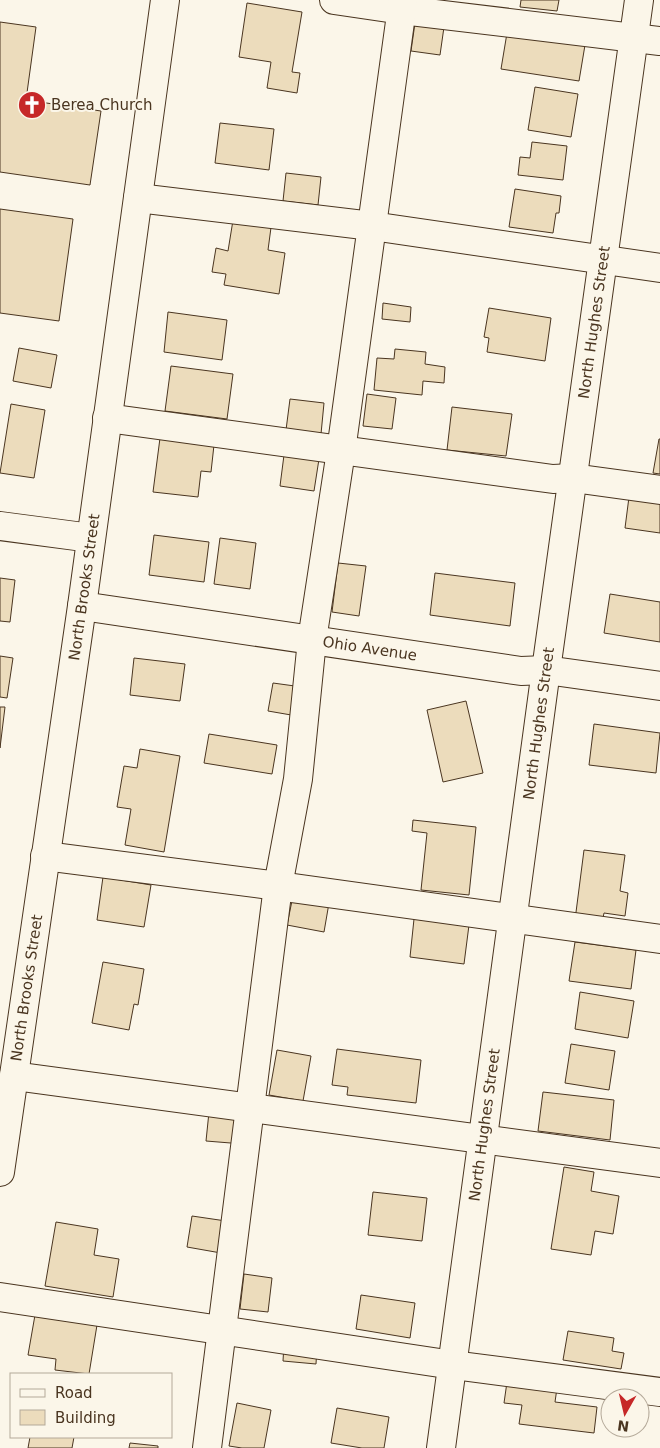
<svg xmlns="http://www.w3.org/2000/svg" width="660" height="1448" font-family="'DejaVu Sans',sans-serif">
  <rect width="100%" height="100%" fill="#fbf6e9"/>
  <g fill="#ecdcbc" stroke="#4a3520">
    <polygon points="521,0 559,0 557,11 520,7"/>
    <polygon points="247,3 302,12 292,72 300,73 297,93 267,88 271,62 239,57"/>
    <polygon points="0,22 36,27 26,100 101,111 90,185 0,172"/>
    <polygon points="415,23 444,27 440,55 411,51"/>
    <polygon points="507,33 585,45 579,81 501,69"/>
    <polygon points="535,87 578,94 571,137 528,130"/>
    <polygon points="220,123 274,129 269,170 215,163"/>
    <polygon points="532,142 567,146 563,180 518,175 520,157 530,158"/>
    <polygon points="286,173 321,177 318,205 283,201"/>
    <polygon points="515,189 561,196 559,213 556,213 553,233 509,227"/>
    <polygon points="0,209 73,219 59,321 0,313"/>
    <polygon points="234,214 272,220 268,250 285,253 279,294 224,285 226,274 212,272 216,248 228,251"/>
    <polygon points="383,303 411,307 410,322 382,319"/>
    <polygon points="489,308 551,318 545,361 487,352 489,338 484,337"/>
    <polygon points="168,312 227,320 222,360 164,352"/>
    <polygon points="19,348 57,355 51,388 13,381"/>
    <polygon points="395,349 426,352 425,364 445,367 444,383 423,381 422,395 374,390 377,358 394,359"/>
    <polygon points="171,366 233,374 227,419 165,411"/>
    <polygon points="367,394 396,398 392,429 363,426"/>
    <polygon points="290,399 324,403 321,434 286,430"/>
    <polygon points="11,404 45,410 34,478 0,473"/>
    <polygon points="452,407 512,414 506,456 447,450"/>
    <polygon points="160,438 214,445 211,472 201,471 198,497 153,492"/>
    <polygon points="659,439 660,439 660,474 653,473"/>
    <polygon points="284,455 319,459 314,491 280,486"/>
    <polygon points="629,497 660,501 660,533 625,528"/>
    <polygon points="154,535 209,542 204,582 149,575"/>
    <polygon points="220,538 256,543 250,589 214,584"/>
    <polygon points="338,563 366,566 359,616 332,612"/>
    <polygon points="435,573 515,583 510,626 430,615"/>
    <polygon points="0,578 15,580 10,622 0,621"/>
    <polygon points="610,594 660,602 660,642 604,633"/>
    <polygon points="0,656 13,658 7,698 0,697"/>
    <polygon points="134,658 185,664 180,701 130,695"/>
    <polygon points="273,683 302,687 297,716 268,711"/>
    <polygon points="466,701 483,773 443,782 427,710"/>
    <polygon points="0,707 5,707 0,748"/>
    <polygon points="594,724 660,733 656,773 589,765"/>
    <polygon points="209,734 277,745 272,774 204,763"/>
    <polygon points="140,749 180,756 164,852 125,845 131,809 117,807 124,766 137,768"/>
    <polygon points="413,820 476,827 469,895 421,890 427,833 412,831"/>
    <polygon points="584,850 625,855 620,891 628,893 625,916 604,913 602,923 575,920"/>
    <polygon points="103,877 151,885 144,927 97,920"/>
    <polygon points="293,896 329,903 324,932 287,925"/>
    <polygon points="414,919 469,925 464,964 410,957"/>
    <polygon points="575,942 636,950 631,989 569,981"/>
    <polygon points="103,962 144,969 138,1005 134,1004 129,1030 92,1023"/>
    <polygon points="580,992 634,1001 628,1038 575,1029"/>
    <polygon points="571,1044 615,1051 609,1090 565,1083"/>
    <polygon points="337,1049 421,1060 416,1103 347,1095 348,1087 332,1085"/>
    <polygon points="277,1050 311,1056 303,1101 269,1095"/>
    <polygon points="543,1092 614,1100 610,1140 538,1131"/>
    <polygon points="209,1112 246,1116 243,1144 206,1141"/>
    <polygon points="564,1167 594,1172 591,1191 619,1196 613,1234 595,1231 591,1255 551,1249"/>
    <polygon points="373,1192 427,1198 422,1241 368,1235"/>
    <polygon points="192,1216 226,1221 221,1253 187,1247"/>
    <polygon points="56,1222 98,1229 94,1255 119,1259 113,1297 45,1286"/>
    <polygon points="244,1274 272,1278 268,1312 240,1309"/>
    <polygon points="361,1295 415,1303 410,1338 356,1329"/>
    <polygon points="35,1315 97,1325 89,1374 55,1370 56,1359 28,1355"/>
    <polygon points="568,1331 614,1338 612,1351 624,1353 621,1369 563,1360"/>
    <polygon points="284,1344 317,1346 316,1364 283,1361"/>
    <polygon points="507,1382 557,1388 555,1402 597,1407 594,1433 519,1424 522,1405 504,1403"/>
    <polygon points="237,1403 271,1410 264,1448 242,1448 229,1446"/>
    <polygon points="337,1408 389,1417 384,1448 362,1448 331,1443"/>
    <polygon points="30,1437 74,1437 72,1448 28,1448"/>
    <polygon points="130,1443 158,1446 158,1448 129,1448"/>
  </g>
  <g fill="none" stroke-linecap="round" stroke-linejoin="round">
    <defs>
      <g id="minor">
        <polyline points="334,0 402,10 660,41"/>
        <polyline points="138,198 372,226 660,268"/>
        <polyline points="107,418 553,479 573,478 660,490"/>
        <polyline points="0,526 91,538"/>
        <path id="s1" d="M82,606l439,65 25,-1 114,16"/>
        <polyline points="45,856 278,886 660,939"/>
        <polyline points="14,1076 660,1163"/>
        <path id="s2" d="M0,1172l82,-566 83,-606"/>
        <polyline points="0,1297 453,1365 660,1392"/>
        <polyline points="207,1448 278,886 298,779 312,640 341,451 403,0"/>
        <path id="s3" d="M441,1448l105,-778 93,-670"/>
      </g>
    </defs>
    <use href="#minor" stroke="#4a3520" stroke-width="30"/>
    <use href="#minor" stroke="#fbf6e9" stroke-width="28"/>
  </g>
  <defs>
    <symbol id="church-disc" viewBox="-11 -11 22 22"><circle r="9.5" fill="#c62828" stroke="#fbf6e9"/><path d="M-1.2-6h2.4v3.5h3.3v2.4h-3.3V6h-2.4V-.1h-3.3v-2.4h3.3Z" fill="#fff"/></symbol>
  </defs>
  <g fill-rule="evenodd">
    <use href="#church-disc" x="16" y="89" width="32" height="32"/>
  </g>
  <g text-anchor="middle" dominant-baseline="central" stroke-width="4" stroke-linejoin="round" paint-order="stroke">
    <g font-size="15" fill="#4a3520" stroke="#fbf6e9" text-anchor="start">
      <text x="51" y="105">Berea Church</text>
    </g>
    <g font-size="15" fill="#4a3520" stroke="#fbf6e9">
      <text stroke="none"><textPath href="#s3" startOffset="1136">North Hughes Street</textPath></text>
      <text stroke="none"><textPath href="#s2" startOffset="591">North Brooks Street</textPath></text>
      <text stroke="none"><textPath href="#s1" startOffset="291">Ohio Avenue</textPath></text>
      <text stroke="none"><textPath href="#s3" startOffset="731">North Hughes Street</textPath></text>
      <text stroke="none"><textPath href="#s2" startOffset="186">North Brooks Street</textPath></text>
      <text stroke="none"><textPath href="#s3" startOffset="326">North Hughes Street</textPath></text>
    </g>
  </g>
  <rect x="10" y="1373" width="162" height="65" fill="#fbf6e9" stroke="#b4a999"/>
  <rect x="20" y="1389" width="25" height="8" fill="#fbf6e9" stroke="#b4a999"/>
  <text x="55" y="1398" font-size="15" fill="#4a3520">Road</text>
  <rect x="20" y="1410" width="25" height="15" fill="#ecdcbc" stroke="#b4a999"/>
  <text x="55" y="1423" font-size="15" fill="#4a3520">Building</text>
  <g transform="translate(625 1413) rotate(188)"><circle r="24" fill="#fbf6e9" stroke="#b4a999"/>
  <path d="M0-4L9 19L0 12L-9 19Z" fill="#c62828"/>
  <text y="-8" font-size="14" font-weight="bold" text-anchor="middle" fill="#4a3520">N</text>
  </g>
</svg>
